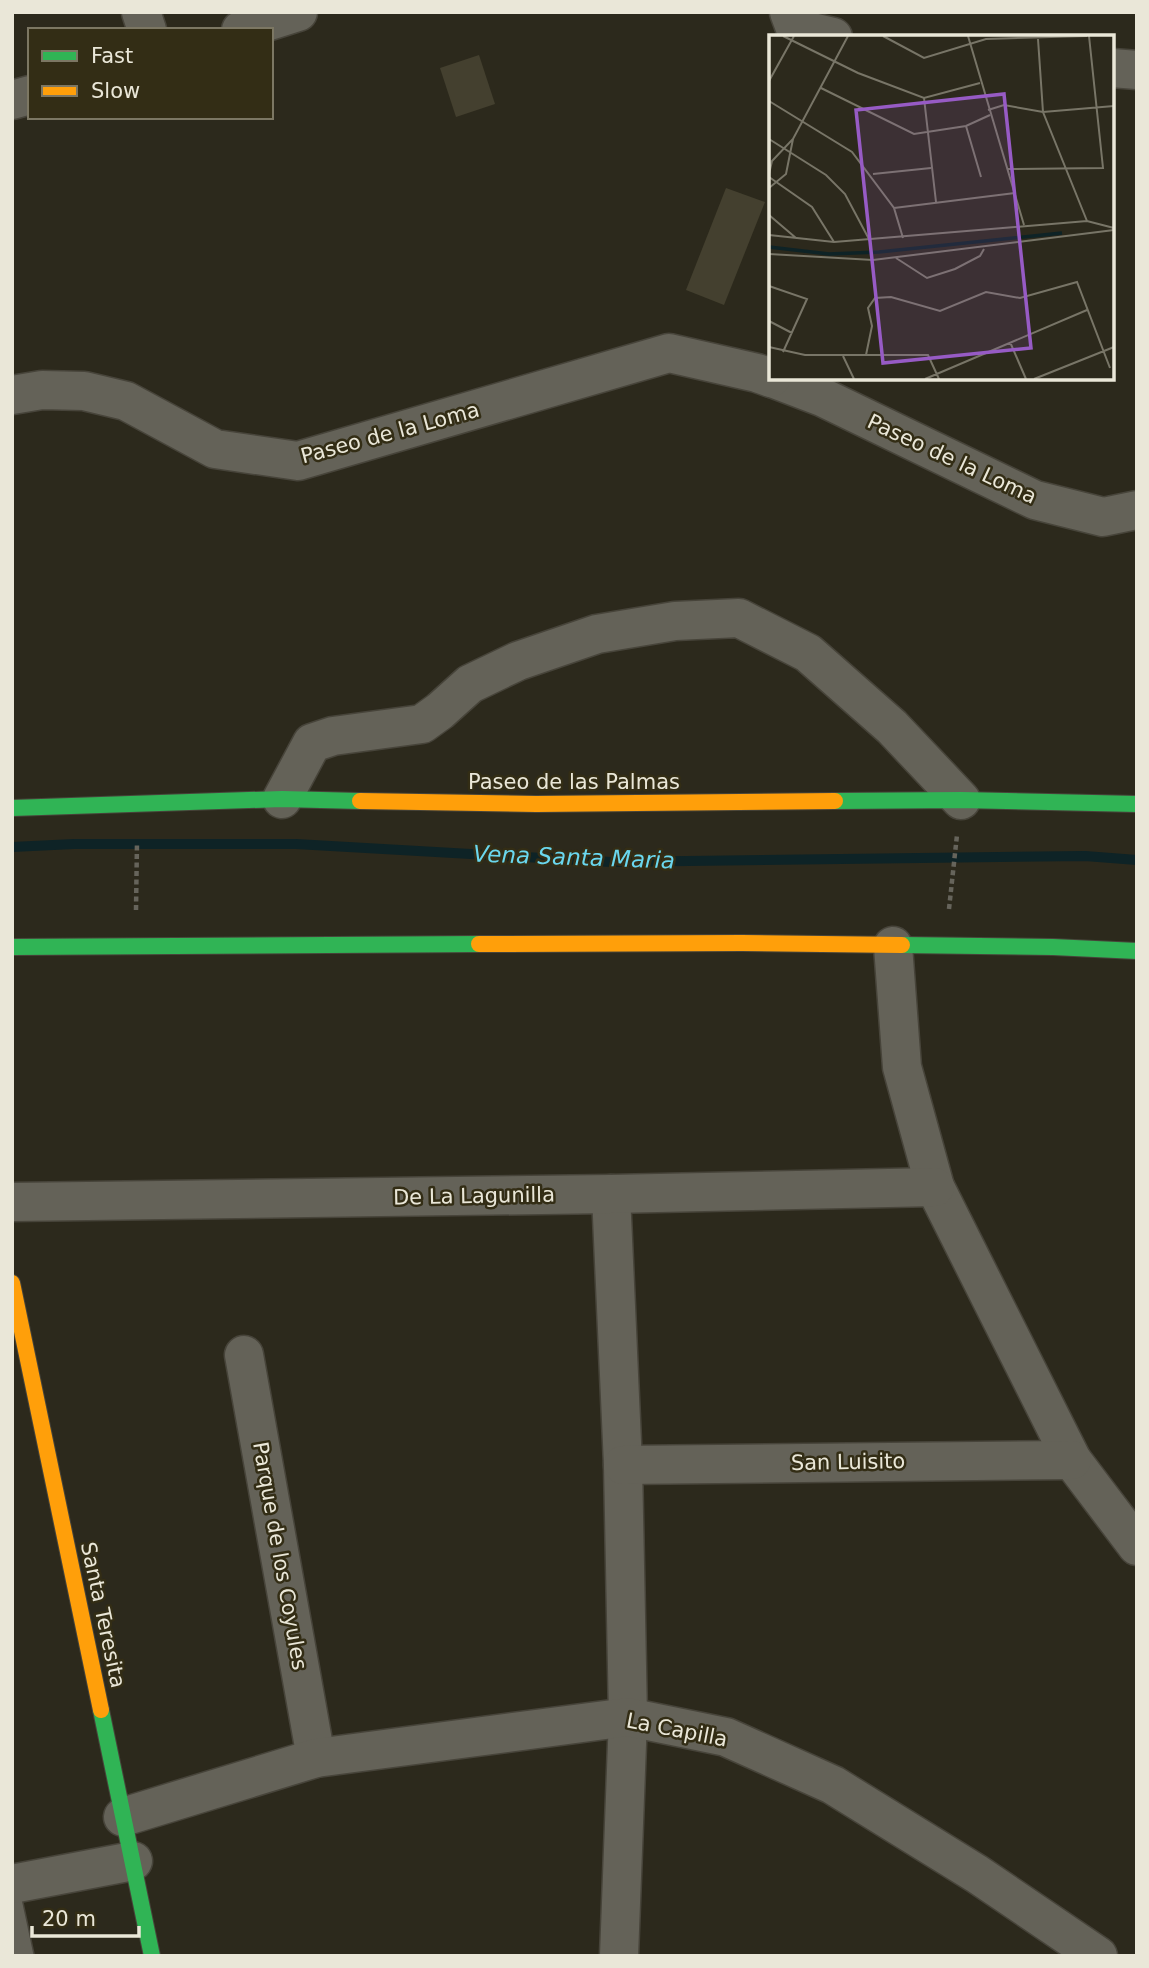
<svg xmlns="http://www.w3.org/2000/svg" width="1149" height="1968" font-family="'DejaVu Sans',sans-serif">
  <rect width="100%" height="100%" fill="#2c291c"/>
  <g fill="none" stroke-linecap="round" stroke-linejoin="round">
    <polyline stroke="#0e2326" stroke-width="10" points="12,847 74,844 296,844 611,862 1085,856 1137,860"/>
  </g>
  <g fill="#44402f">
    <polygon points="479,55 495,104 456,117 440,68"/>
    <polygon points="726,188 765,202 724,305 686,290"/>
  </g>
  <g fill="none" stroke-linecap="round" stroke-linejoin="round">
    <defs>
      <polyline id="lane" points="12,1900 24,1956"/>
      <g id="street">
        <polyline points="141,12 147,30"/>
        <polyline points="789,12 795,28 833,37"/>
        <polyline points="241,30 298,12"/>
        <polyline points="1112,68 1137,70"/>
        <polyline points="12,100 30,95"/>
        <polyline points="772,378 822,397 1035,500 1103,517 1137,510"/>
        <polyline points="12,395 42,390 84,391 126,401 215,449 298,461 669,353 757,373 771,378"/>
        <polyline points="282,799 312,743 333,736 422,724 440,711 470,684 518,661 597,634 675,621 739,618 808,653 892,727 961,800"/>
        <polyline points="893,946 902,1067 935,1187 1072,1460 1137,1546"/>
        <polyline points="611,1194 623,1465 628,1717 619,1956"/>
        <polyline points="12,1202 611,1194 935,1187"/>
        <polyline points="244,1355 316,1758"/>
        <polyline points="623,1465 1072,1460"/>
        <polyline points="123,1817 316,1758 628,1717 726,1737 833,1785 977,1874 1098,1956"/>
        <polyline points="12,1884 133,1861"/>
      </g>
      <g id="fast">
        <polyline points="835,801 961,800 1137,804"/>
        <polyline points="12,808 282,799 360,801"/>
        <polyline points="902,945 1053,947 1137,951"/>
        <polyline points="12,947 479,944"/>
        <polyline points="101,1710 152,1956"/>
      </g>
      <g id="slow">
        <polyline points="360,801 536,804 835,801"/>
        <polyline points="479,944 742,943 902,945"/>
        <polyline points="12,1283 101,1710"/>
      </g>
    </defs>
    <use href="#lane" stroke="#47443a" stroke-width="22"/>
    <use href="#street" stroke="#47443a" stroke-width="41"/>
    <use href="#fast" stroke="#47443a" stroke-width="18"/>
    <use href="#slow" stroke="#47443a" stroke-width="18"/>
    <g stroke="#66645b" stroke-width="4.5" stroke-dasharray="5 3.5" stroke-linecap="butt">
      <polyline points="949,909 957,835"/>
      <polyline points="136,910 137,842"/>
    </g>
    <use href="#lane" stroke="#646258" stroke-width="19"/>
    <use href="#street" stroke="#646258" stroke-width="38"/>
    <use href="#fast" stroke="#30b455" stroke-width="16"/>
    <use href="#slow" stroke="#ff9f0a" stroke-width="16"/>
  </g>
  <g text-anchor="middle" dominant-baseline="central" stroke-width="5" stroke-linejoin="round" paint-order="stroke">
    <g font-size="21" fill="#eae7d8" stroke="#332d15">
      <text transform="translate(390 433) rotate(-15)">Paseo de la Loma</text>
      <text transform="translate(952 459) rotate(25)">Paseo de la Loma</text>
      <text x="574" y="782">Paseo de las Palmas</text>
      <text transform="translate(474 1196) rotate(-1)">De La Lagunilla</text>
      <text transform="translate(848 1462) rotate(-1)">San Luisito</text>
      <text transform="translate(280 1556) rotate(80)">Parque de los Coyules</text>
      <text transform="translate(103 1615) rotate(78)">Santa Teresita</text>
      <text transform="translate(677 1730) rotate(11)">La Capilla</text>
    </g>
    <g font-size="23" font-style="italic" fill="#6ad7ee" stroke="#332d15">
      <text transform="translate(574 857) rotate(2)">Vena Santa Maria</text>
    </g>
  </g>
  <g transform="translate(769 35)">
    <rect width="345" height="345" fill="#2c291c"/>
    <path fill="none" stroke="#0e2326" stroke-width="3.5" d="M0,212l60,7 50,-2 183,-19"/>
    <path fill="none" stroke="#787567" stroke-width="2" d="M14,1l75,37 66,25 56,-15M114,1l41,22 62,-19 101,-3M199,1l56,189M269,4l5,73 44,109M0,46l25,-45M52,53l93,46 52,-8 24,-11M155,63l12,104M0,66l83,51 42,56 9,30M219,75l16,-5 39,7 71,-6M197,91l15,51M0,104l57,36 19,19 25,47M238,134l96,-1 -14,-132M0,139l3,-13 21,-22 55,-103M104,139l58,-6M0,142l43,30 22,35M0,153l17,-14 7,-35M125,173l121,-15M0,180l27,23M0,200l65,7 253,-21 27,7M0,219l104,6 241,-30M127,223l31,20 28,-9 25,-13 4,-7M0,251l38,13 -24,53M0,286l23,12M241,307l16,37M0,312l36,8h123l11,24M97,320l6,-29 -4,-18 7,-10 16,-1 49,14 46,-19 34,6 57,-16 33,86M74,321l11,23M156,344l162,-69M265,344l80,-32"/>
    <path fill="#975bc5" fill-opacity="0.15" stroke="#975bc5" stroke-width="3.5" d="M235,59l27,254 -148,15 -27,-253z"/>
    <rect width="345" height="345" fill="none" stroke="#eae7d8" stroke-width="3.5"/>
  </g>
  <rect width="1149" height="1968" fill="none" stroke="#eae7d8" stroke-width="28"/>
  <rect x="28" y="28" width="245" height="91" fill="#332d15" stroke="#7c7763" stroke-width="2"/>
  <rect x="42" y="51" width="35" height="10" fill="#30b455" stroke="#7c7763" stroke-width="2"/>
  <text x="91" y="63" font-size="21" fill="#eae7d8">Fast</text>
  <rect x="42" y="86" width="35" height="10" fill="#ff9f0a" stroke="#7c7763" stroke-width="2"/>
  <text x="91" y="98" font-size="21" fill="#eae7d8">Slow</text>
  <path d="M32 1926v10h107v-10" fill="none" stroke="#eae7d8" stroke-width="3.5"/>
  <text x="42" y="1926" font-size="21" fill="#eae7d8" stroke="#332d15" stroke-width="5" paint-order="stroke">20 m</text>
</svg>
